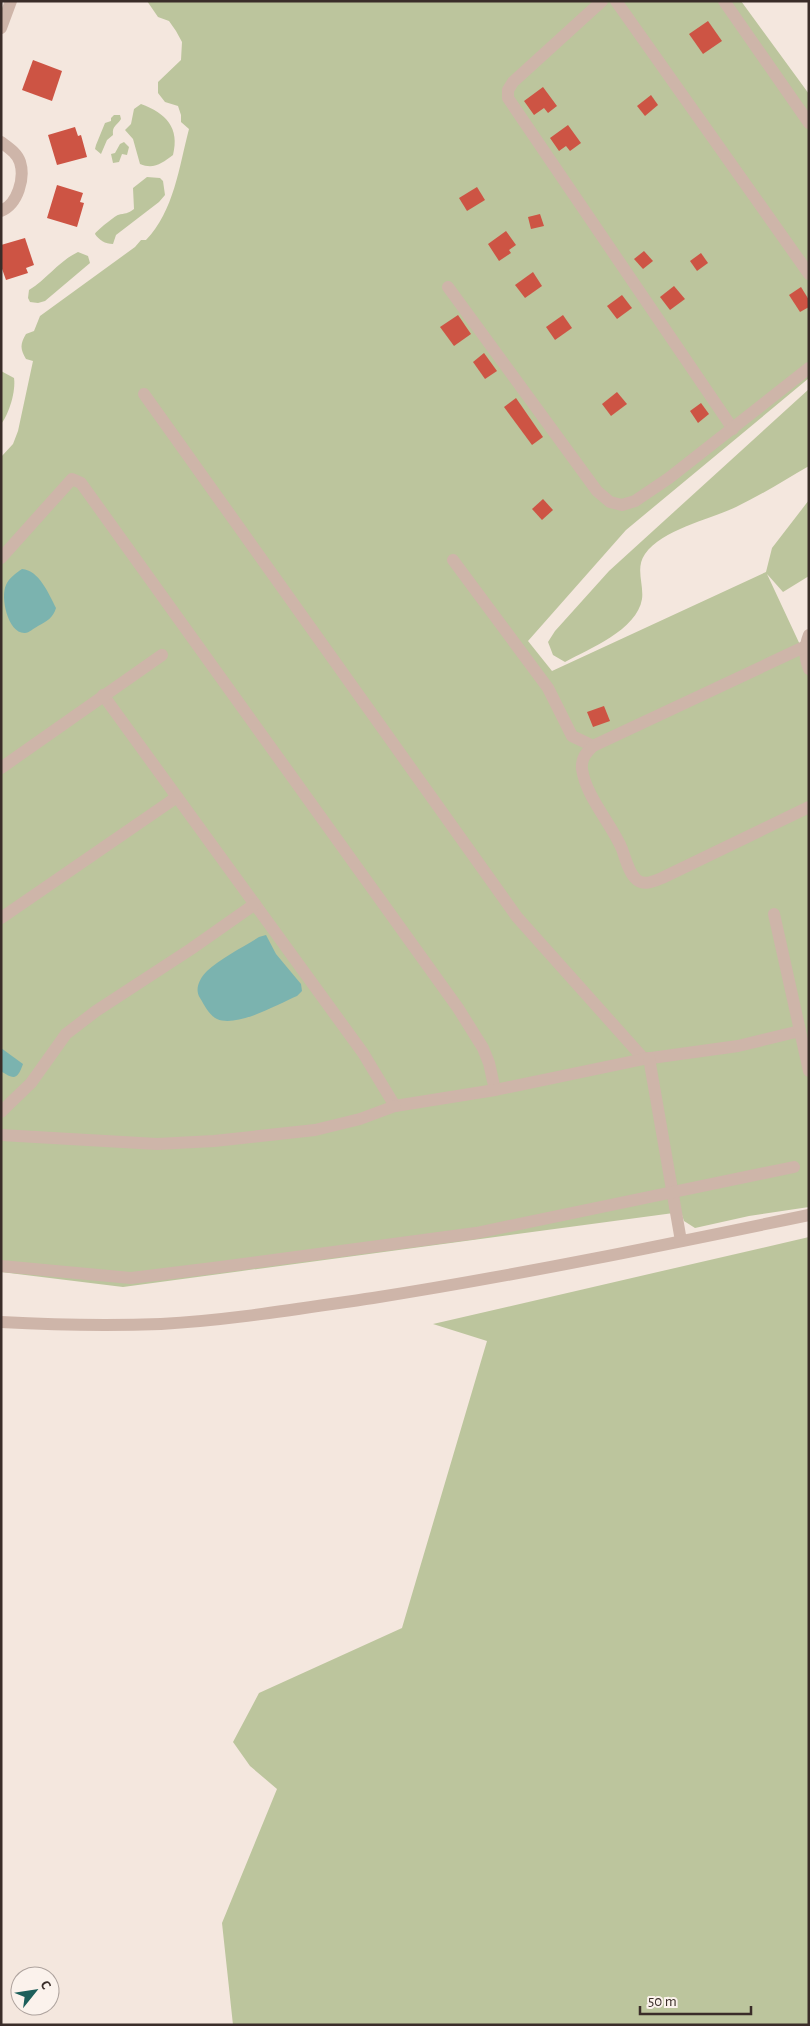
<svg xmlns="http://www.w3.org/2000/svg" width="810" height="2026" font-family="'Alegreya Sans',sans-serif">
  <rect width="100%" height="100%" fill="#f4e7de"/>
  <g fill="#bcc59d">
    <path d="M147,1h594l68,93v284l-183,152 -98,111 24,30 214,-99 6,-24 37,-48v76l-26,16 -16,-18 42,90v543l-60,9 -54,12 -11,-7 -3,-9 -558,75 -122,-15v-815l12,-13 5,-13 15,-70 -7,-2c-6,-10 -6,-15 0,-25l8,-3 6,-15 95,-69 6,-7h5c28,-29 33,-73 43,-111l-8,-7v-7l-3,-9 -13,-4 -7,-9v-11l23,-22 1,-18 -6,-11 -7,-10 -11,-4z"/>
    <path d="M141,104c25,9 39,24 32,51 -11,8 -19,15 -33,9l-7,-25 -8,-9 6,-6 3,-15z"/>
    <path d="M114,115h6l1,4c-4,7 -9,6 -8,16l-6,5 -6,14 -6,-5 1,-4 9,-22 6,-2v-3z"/>
    <polygon points="124,142 129,147 127,155 122,154 119,162 113,163 111,154 115,153 120,144"/>
    <path d="M147,177l13,1 3,3 2,14 -6,7 -43,33 -3,9c-8,0 -14,-4 -18,-10 1,-3 20,-18 23,-19 7,-2 10,-1 16,-6l-1,-21z"/>
    <path d="M78,252l10,4 2,7 -45,38 -7,2 -8,-1 -2,-4 1,-8c18,-11 30,-29 49,-38z"/>
    <path d="M1,371l13,7c2,13 -5,36 -13,46z"/>
    <path d="M809,389v77c-24,14 -48,29 -73,41 -27,13 -73,22 -91,47 -10,14 -1,30 -3,45 -5,31 -53,50 -77,63l-12,-7 -5,-13 7,-11 54,-60z"/>
    <polygon points="809,1237 809,2025 233,2025 222,1923 277,1789 250,1766 233,1742 259,1693 402,1628 487,1341 433,1324"/>
  </g>
  <g fill="#7bb3af">
    <path d="M22,569c17,1 27,25 34,39 -3,10 -9,13 -18,18 -4,2 -9,7 -13,7 -17,1 -25,-36 -19,-48 3,-7 10,-12 16,-16z"/>
    <path d="M266,935l10,19 25,30 1,7 -5,5c-19,8 -60,32 -80,23 -8,-4 -12,-13 -17,-21 -6,-9 0,-20 7,-27 12,-12 38,-25 52,-34z"/>
    <path d="M1,1048l22,16c-5,14 -8,17 -22,7z"/>
  </g>
  <g fill="#cd5444">
    <polygon points="708,21 722,41 703,54 689,34"/>
    <polygon points="33,60 62,71 52,101 22,90"/>
    <polygon points="543,87 557,106 548,113 544,108 534,115 524,101"/>
    <polygon points="651,95 658,105 645,116 637,106"/>
    <polygon points="568,125 581,143 570,151 566,146 559,151 550,138"/>
    <polygon points="75,127 78,136 81,135 87,157 57,165 48,135"/>
    <polygon points="57,185 83,193 80,202 84,203 77,227 47,218"/>
    <polygon points="477,187 485,200 467,211 459,198"/>
    <polygon points="540,214 544,226 531,229 528,217"/>
    <polygon points="506,231 516,245 509,250 511,253 499,261 488,244"/>
    <polygon points="25,238 34,265 26,268 28,273 6,280 1,266 1,245"/>
    <polygon points="644,251 653,261 643,269 634,259"/>
    <polygon points="701,253 708,263 697,271 690,261"/>
    <polygon points="533,272 542,286 525,298 515,285"/>
    <polygon points="674,286 685,299 670,310 660,297"/>
    <polygon points="801,287 809,300 809,307 800,312 789,295"/>
    <polygon points="622,295 632,308 617,319 607,306"/>
    <polygon points="458,315 471,334 454,346 440,327"/>
    <polygon points="563,315 572,328 555,340 546,327"/>
    <polygon points="484,353 497,371 485,379 473,362"/>
    <polygon points="617,392 627,404 611,416 602,404"/>
    <polygon points="516,398 543,437 532,445 504,407"/>
    <polygon points="701,403 709,414 698,423 690,411"/>
    <polygon points="543,499 553,510 542,520 532,509"/>
    <polygon points="604,706 610,721 593,727 587,712"/>
  </g>
  <g fill="none" stroke-linecap="round" stroke-linejoin="round">
    <g stroke="#ceb5a9" stroke-width="12">
      <polyline points="602,1 513,82 508,90 508,98 733,429"/>
      <polyline points="616,1 809,274"/>
      <polyline points="724,1 809,123"/>
      <polyline points="1,28 11,1"/>
      <path d="M1,142c8,6 16,11 19,20 5,16 -2,42 -19,49"/>
      <polyline points="448,287 597,491 610,502 622,505 635,501 669,478 809,368"/>
      <polyline points="144,394 517,917 644,1059"/>
      <polyline points="1,558 72,479 81,483 458,1008 483,1048 489,1063 495,1090"/>
      <polyline points="453,560 548,688 572,736 593,746"/>
      <path d="M809,635c-5,13 -5,21 0,34"/>
      <path d="M804,647l-211,99c-7,7 -12,12 -11,23 4,28 29,54 40,80 3,8 7,25 15,31 8,6 17,1 25,-2l147,-71"/>
      <polyline points="103,695 363,1053 395,1106 495,1090 644,1059 738,1046 800,1031"/>
      <polyline points="1,768 162,655"/>
      <polyline points="774,914 809,1071"/>
      <polyline points="1,918 177,797"/>
      <polyline points="649,1058 681,1241"/>
      <polyline points="1,1112 31,1083 66,1034 96,1011 191,949 255,904"/>
      <polyline points="1,1135 157,1144 214,1141 315,1130 360,1119 395,1106"/>
      <polyline points="1,1266 131,1278 213,1268 476,1233 794,1167"/>
      <path d="M1,1322c54,3 107,4 160,2 71,-4 142,-16 212,-26 146,-23 291,-53 436,-83"/>
    </g>
  </g>
  <rect width="810" height="2026" fill="none" stroke="#3a2d29" stroke-width="5"/>
  <g transform="translate(35 1991) rotate(60)"><circle r="24" fill="#fbf2ec" stroke="#aea39e"/>
  <path d="M0-4L9 19L0 12L-9 19Z" fill="#1c5f5b"/>
  <text y="-8" font-size="14" font-weight="bold" text-anchor="middle" fill="#3a2d29">С</text>
  </g>
  <path d="M640 2006v8h111v-8" fill="none" stroke="#3a2d29" stroke-width="2.5"/>
  <text x="648" y="2006" font-size="15" fill="#3a2d29" stroke="#fbf2ec" stroke-width="4" paint-order="stroke">50 m</text>
</svg>
